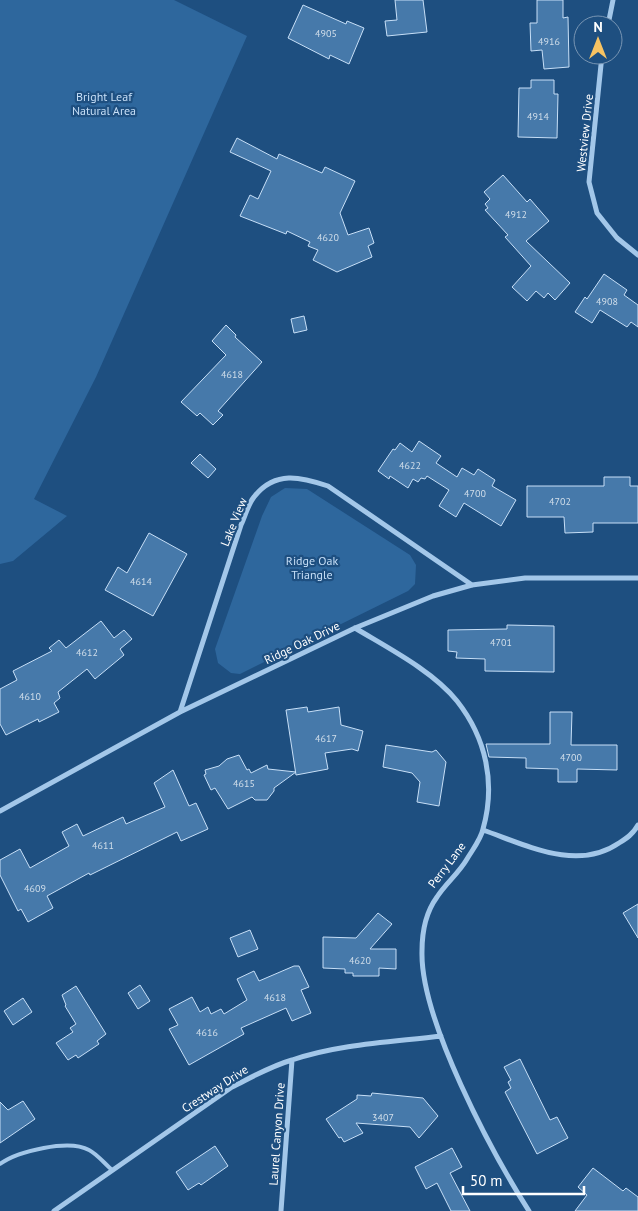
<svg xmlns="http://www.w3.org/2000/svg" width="638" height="1211" font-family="'PT Sans',sans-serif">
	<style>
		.green { fill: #2e679d }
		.building { fill: #4679aa; stroke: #c7dff7 }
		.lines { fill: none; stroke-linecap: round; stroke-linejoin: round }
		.lane { stroke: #a3c7e9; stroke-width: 4 }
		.street { stroke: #a3c7e9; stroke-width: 5 }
		.labels { text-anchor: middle; stroke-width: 4.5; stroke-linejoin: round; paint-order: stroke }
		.number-label { font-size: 10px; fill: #d1deea }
		.park-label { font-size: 12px; fill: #c7dff7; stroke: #1e4f80 }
		.street-label { font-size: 12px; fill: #fff; stroke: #1e4f80 }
	</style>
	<rect width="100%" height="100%" fill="#1e4f80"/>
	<!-- green -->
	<path class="green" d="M 0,0 L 174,0 L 247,36 L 96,377 L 34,499 L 67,516 L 13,561 L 0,564 Z
		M 285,488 L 307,489 L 410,555 L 416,565 L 415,584 L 408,591 L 240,674 L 231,673 L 218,663 L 215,649 L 262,516 L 271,497 Z"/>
	<!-- building -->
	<path class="building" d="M 395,0 L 423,0 L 427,32 L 387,36 L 385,21 L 397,20 Z
		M 537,0 L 563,0 L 563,18 L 568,17 L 569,67 L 544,69 L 542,50 L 531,51 L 530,23 L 537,23 Z
		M 303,5 L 346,24 L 347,21 L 364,28 L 349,64 L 330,55 L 329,59 L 288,38 Z
		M 531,80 L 554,80 L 554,94 L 558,94 L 557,138 L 518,137 L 519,88 L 531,88 Z
		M 237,138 L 277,159 L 279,154 L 322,173 L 325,167 L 355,181 L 340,213 L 348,235 L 369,228 L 374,243 L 368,246 L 372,257 L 337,272 L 313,260 L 318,250 L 308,246 L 310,242 L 287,231 L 286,234 L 240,216 L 250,195 L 258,199 L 271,171 L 230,152 Z
		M 503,175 L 527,202 L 530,199 L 549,221 L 526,241 L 570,283 L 555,300 L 548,293 L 544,298 L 536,291 L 527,301 L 512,287 L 531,266 L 505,237 L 508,235 L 485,210 L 488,208 L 485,204 L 490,199 L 484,192 Z
		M 604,274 L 627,290 L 624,295 L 638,305 L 638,327 L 631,322 L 627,327 L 600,310 L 592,323 L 575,312 L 585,297 L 587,299 Z
		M 304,316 L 307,330 L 294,333 L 291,319 Z
		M 226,325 L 236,335 L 235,337 L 262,362 L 218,411 L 223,415 L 213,425 L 200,413 L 197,416 L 181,402 L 226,355 L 212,341 Z
		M 419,441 L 441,456 L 436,463 L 457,477 L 462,468 L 474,475 L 478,469 L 495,480 L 492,486 L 516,500 L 501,526 L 464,503 L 456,517 L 439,506 L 449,490 L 427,476 L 425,479 L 421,478 L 418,482 L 413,479 L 408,488 L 390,476 L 389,479 L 378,471 L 393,449 L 395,450 L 400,443 L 412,452 Z
		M 200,454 L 216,469 L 208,478 L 191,463 Z
		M 604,477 L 630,477 L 630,486 L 638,486 L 638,523 L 593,523 L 593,532 L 565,533 L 564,517 L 527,517 L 527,486 L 604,486 Z
		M 149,533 L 187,554 L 153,616 L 105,590 L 118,567 L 127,573 Z
		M 101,621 L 114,638 L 124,630 L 132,639 L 120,649 L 124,655 L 95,679 L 87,669 L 58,692 L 60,698 L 54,703 L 59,712 L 39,722 L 38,719 L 6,735 L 0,724 L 0,689 L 17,680 L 13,671 L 52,651 L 49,648 L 59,640 L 66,648 Z
		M 507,625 L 554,626 L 554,672 L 485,671 L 485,659 L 456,658 L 457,652 L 448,651 L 448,630 L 507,629 Z
		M 307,707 L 308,712 L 339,707 L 341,725 L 363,731 L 358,751 L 352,749 L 325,753 L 328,769 L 296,775 L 286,710 Z
		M 550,712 L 572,712 L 571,745 L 617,745 L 617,770 L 577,769 L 577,782 L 558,782 L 558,769 L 526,768 L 526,758 L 489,757 L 486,744 L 550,744 Z
		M 386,745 L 432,752 L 436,750 L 446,762 L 439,806 L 417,802 L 420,782 L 412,773 L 383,767 Z
		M 239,755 L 247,770 L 249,769 L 251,773 L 267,765 L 268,769 L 296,772 L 274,788 L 274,791 L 267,800 L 255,800 L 252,797 L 228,809 L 215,788 L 211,790 L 204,775 L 206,774 L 205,770 L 219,766 L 227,759 Z
		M 173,770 L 189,806 L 196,803 L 208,829 L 181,841 L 177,832 L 90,875 L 89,873 L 47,896 L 53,908 L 28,922 L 21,909 L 18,911 L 0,875 L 0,860 L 20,849 L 30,868 L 69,846 L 62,832 L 77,824 L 83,836 L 123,817 L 126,824 L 165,807 L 154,783 Z
		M 638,904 L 638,938 L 623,913 Z
		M 378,913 L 392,924 L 370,949 L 396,949 L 396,969 L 379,968 L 379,976 L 353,976 L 353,973 L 345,973 L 345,969 L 323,968 L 323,937 L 356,938 Z
		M 250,930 L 258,949 L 238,957 L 230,938 Z
		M 294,966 L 299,966 L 309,987 L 301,990 L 311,1013 L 292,1021 L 286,1008 L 241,1028 L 244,1034 L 189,1065 L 169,1029 L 178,1025 L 169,1009 L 192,997 L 200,1012 L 208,1007 L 211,1014 L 221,1009 L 224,1014 L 247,1000 L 237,979 L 254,971 L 259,981 Z
		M 140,985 L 150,1001 L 138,1009 L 128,993 Z
		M 76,986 L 106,1034 L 97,1041 L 99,1044 L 78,1058 L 76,1055 L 68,1060 L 56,1043 L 73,1032 L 70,1028 L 76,1024 L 65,1006 L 66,1005 L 62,995 Z
		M 23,998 L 32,1012 L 13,1025 L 4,1011 Z
		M 520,1059 L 550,1120 L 557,1117 L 568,1138 L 537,1154 L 505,1092 L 511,1088 L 508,1082 L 511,1080 L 504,1067 Z
		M 372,1093 L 423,1098 L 438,1116 L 419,1138 L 410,1127 L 356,1123 L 363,1133 L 344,1142 L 341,1137 L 339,1138 L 326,1119 L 357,1099 L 357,1095 L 371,1096 Z
		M 23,1101 L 35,1119 L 0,1143 L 0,1102 L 8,1110 Z
		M 215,1146 L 228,1166 L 201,1185 L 199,1183 L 188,1190 L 176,1172 Z
		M 452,1148 L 462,1167 L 450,1173 L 470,1211 L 451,1211 L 437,1183 L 426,1189 L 415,1167 Z
		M 593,1168 L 623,1191 L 626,1188 L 638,1197 L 638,1211 L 575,1211 L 587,1195 L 578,1187 Z"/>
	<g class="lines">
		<!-- lane -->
		<path class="lane" d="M 0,1164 C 18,1151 69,1139 89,1150 C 97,1154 105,1164 112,1170"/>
		<!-- street -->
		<path class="street" d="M 608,25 L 613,0
			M 602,55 L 589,182 L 597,213 L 617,238 L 638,255
			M 355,628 C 388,648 433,671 457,701 C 486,738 496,783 483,829 C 481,839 473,849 467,859 C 459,873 446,883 437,897 C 426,912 422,933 422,951 C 420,1019 492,1153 529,1211
			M 180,712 L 241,525 C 245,517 248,504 254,497 C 275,470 301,477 328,486 L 472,585
			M 0,811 L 180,712 L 355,628 L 433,596 L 472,585 L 525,578 L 638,578
			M 483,830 C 526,845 577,872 619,843 C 627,838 633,834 638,825
			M 54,1211 L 232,1087 C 252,1077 271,1066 292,1060 C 339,1044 392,1042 441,1036
			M 281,1211 L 292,1060"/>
	</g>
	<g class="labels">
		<!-- number labels -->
		<g class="number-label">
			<text x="326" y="37">4905</text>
			<text x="549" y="45">4916</text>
			<text x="538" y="120">4914</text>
			<text x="516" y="218">4912</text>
			<text x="328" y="241">4620</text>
			<text x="607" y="305">4908</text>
			<text x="232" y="378">4618</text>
			<text x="410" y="469">4622</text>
			<text x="475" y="497">4700</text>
			<text x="560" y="505">4702</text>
			<text x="141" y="585">4614</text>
			<text x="501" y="646">4701</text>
			<text x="87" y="656">4612</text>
			<text x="30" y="700">4610</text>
			<text x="326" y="742">4617</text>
			<text x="571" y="761">4700</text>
			<text x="244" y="787">4615</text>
			<text x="103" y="849">4611</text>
			<text x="35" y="892">4609</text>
			<text x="360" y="964">4620</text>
			<text x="275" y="1001">4618</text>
			<text x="207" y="1036">4616</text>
			<text x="383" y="1121">3407</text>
		</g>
		<!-- park labels -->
		<g class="park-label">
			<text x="104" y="101">Bright Leaf<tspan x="104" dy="14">Natural Area</tspan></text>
			<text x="312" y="565">Ridge Oak<tspan x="312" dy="14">Triangle</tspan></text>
		</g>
		<!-- street labels -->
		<g class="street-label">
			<text transform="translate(585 133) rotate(-84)" y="4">Westview Drive</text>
			<text transform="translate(234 522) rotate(-68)" y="4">Lake View</text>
			<text transform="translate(302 643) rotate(-26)" y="4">Ridge Oak Drive</text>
			<text transform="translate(447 865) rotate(-53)" y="4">Perry Lane</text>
			<text transform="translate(215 1089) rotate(-33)" y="4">Crestway Drive</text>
			<text transform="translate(277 1134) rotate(-86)" y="4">Laurel Canyon Drive</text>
		</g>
	</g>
	<!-- north arrow -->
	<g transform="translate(598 40)"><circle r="24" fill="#1e4f80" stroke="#7895b3"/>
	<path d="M0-4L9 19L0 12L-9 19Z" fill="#f7c362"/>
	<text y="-8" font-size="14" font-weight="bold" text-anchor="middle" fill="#ffffff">N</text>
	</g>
	<!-- scale -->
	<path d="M463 1186v8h121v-8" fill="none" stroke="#ffffff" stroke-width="2.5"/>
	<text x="470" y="1186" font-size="15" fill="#ffffff" stroke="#1e4f80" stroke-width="4" paint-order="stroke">50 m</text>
</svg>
